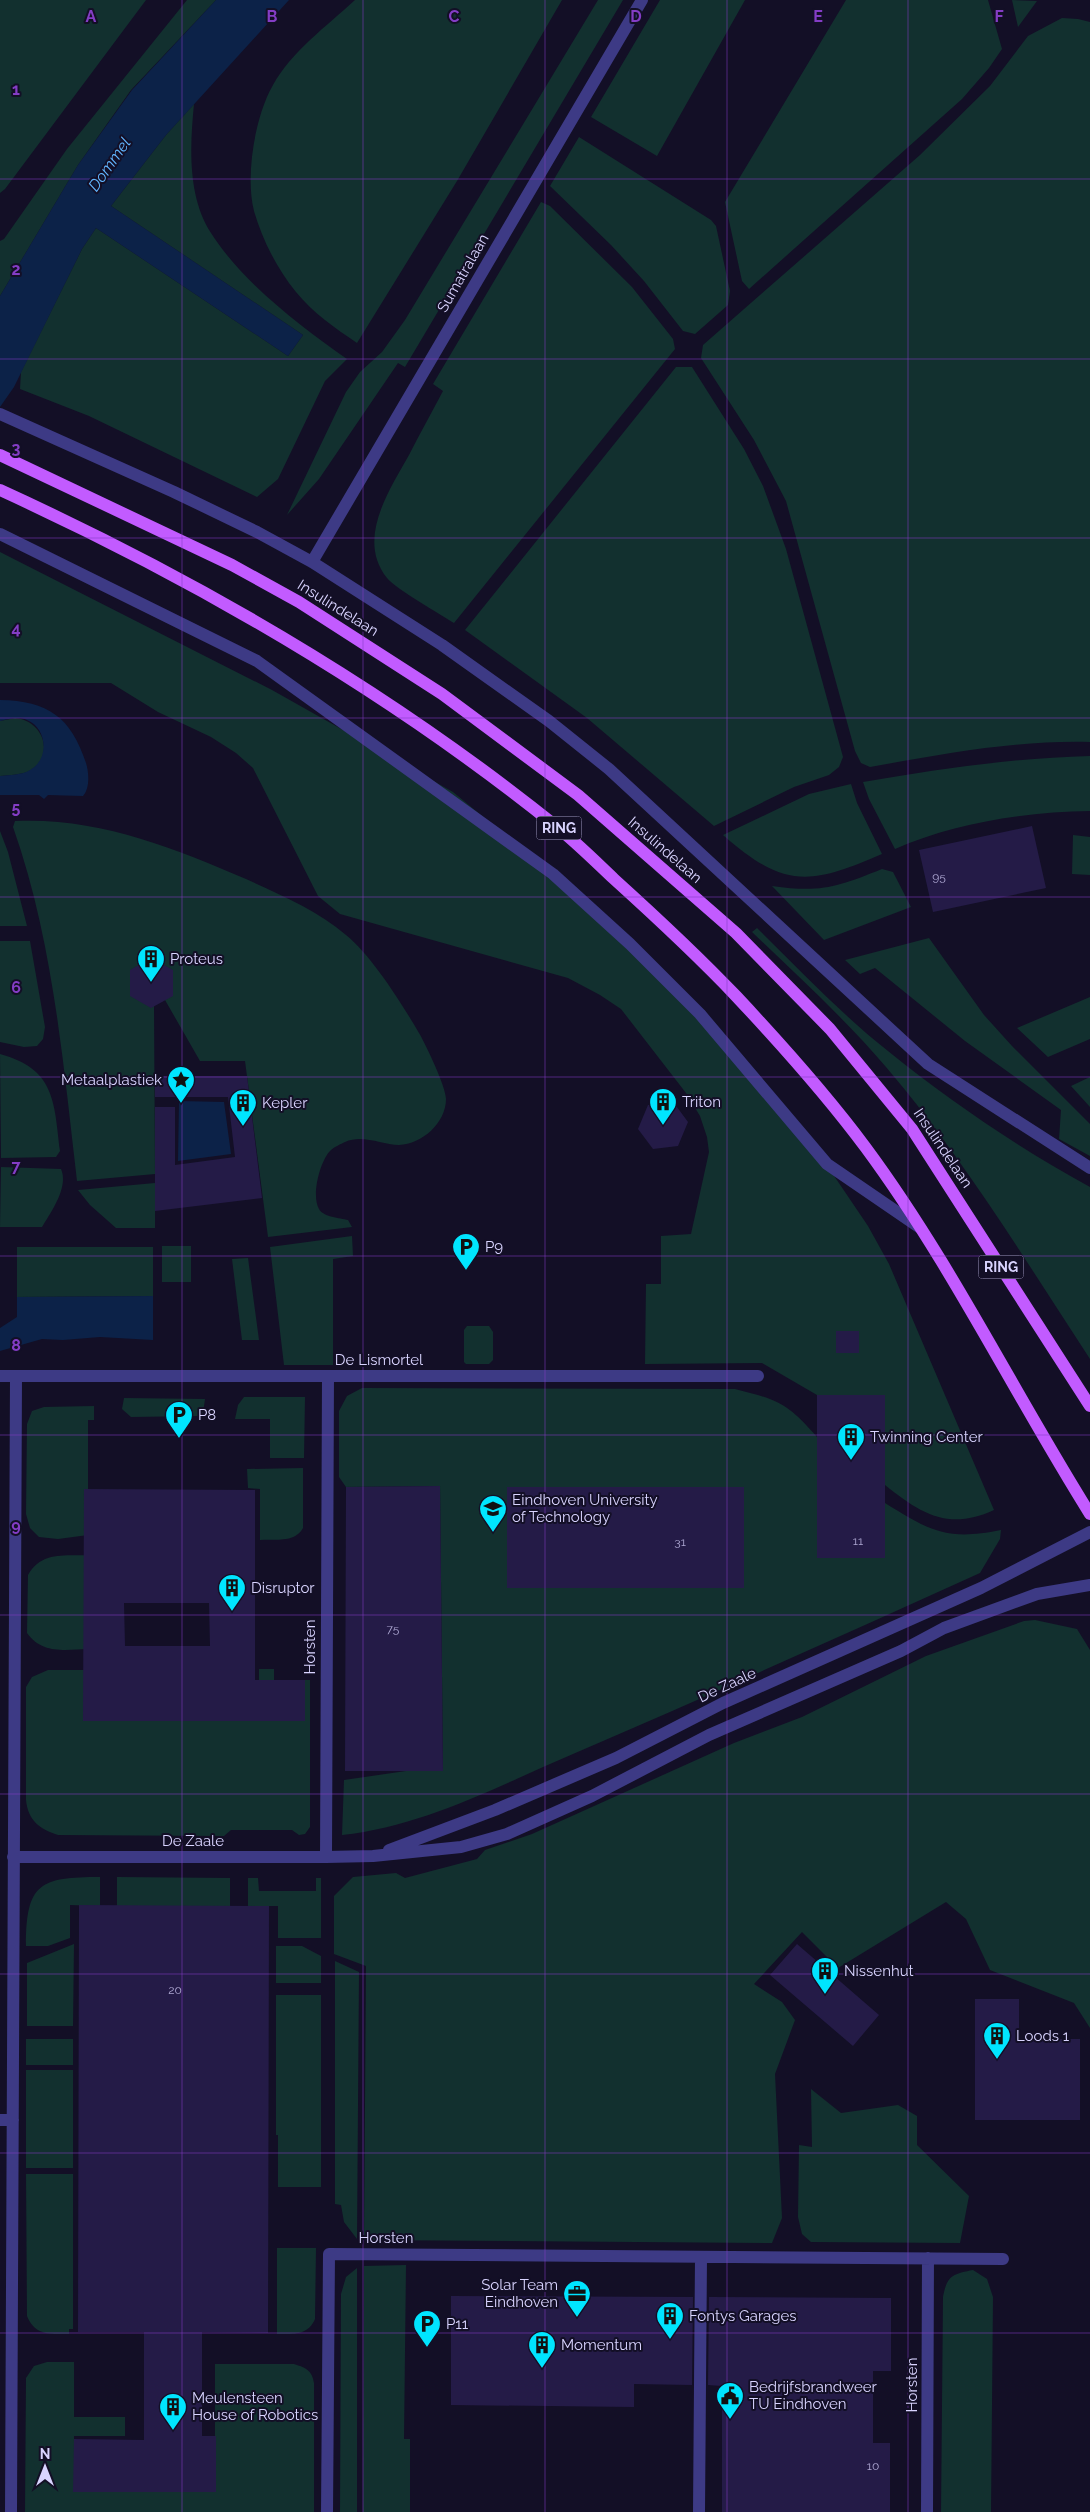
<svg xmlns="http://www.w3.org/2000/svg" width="1090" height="2512" font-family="Raleway,sans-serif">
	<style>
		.green { fill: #12302f }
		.water { fill: #0c2248 }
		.building { fill: #241b47; fill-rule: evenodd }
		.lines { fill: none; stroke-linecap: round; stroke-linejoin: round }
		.minor { stroke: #3d3a85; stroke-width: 12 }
		.major { stroke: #c25bff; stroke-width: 12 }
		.grid { fill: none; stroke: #843dc5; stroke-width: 1; stroke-opacity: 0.55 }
		.labels { text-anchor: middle; stroke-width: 4; stroke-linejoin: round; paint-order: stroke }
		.number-label { font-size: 12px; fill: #aca6d1 }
		.shield { fill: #130f26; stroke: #9e99be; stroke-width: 1 }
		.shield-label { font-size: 14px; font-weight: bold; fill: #d9d4ff }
		.street-label { font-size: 15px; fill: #d9d4ff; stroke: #130f26 }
		.poi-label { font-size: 15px; fill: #d9d4ff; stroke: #130f26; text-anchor: start }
		.water-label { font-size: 16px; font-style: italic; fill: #62b6ff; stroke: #130f26 }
		.grid-label { font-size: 16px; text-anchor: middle; font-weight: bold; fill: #843dc5; stroke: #130f26; stroke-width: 4; stroke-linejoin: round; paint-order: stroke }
	</style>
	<rect width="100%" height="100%" fill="#130f26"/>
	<!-- green -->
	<path class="green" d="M 0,0 L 146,0 L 5,189 L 0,193 Z
		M 187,0 L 216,0 L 131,90 L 78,165 L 0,296 L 0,241 L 4,239 L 67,149 Z
		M 355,0 L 562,0 L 457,181 L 357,343 C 335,328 313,313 296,292 C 277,269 262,239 254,211 C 245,176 255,116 273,85 C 292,51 327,26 355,0 Z
		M 598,0 L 623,0 L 405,367 L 398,363 L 319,479 L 287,515 L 346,392 L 360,372 L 382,352 L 405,320 Z
		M 660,0 L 745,0 L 657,156 L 591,117 Z
		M 846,0 L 988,0 L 1002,49 L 989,68 L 962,99 L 749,289 L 742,281 L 725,202 Z
		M 1012,0 L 1037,1 L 1018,27 Z
		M 1062,18 L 1078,19 L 1090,22 L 1090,742 C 1016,740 943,754 870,767 L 861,763 L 855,751 L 786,501 L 754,440 L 701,358 L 703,345 L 920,155 L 990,86 L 1028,36 Z
		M 194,104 C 190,145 187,196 211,233 C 242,282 300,326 347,359 L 325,381 L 278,479 L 257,497 L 89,416 L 20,389 L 21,372 L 82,249 L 96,228 L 288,356 L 303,335 L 111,206 L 166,135 Z
		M 579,137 L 711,220 L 716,226 L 730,291 L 728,305 L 695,334 L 683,331 L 644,281 L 611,245 L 550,186 Z
		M 541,202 L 550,206 L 632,287 L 673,339 L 675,349 L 454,623 C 440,614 396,589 387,578 C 356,539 389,491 409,455 C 420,433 432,412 443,391 L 433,384 Z
		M 676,367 L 692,367 L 744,449 L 763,486 L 786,549 L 843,757 L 839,767 L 829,775 L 794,787 L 714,826 L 587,718 L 465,630 Z
		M 0,552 L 272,690 L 453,792 L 532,857 L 642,956 L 824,1161 L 868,1226 L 889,1264 L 994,1510 C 949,1531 921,1514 885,1485 L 885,1395 L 817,1395 L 762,1363 L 645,1364 L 646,1284 L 661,1284 L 661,1236 L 691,1234 L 709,1152 L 707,1137 L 700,1116 L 686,1093 L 621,1009 L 600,995 L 568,978 L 340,914 L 318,896 L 253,768 L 236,753 L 211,737 L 158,712 L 111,683 L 0,683 Z
		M 15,718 C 42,720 56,754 31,770 C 23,775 10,775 0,776 L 0,721 Z
		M 1090,756 L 1090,811 C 1025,812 954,823 895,849 L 869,799 L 863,782 C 939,769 1013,758 1090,756 Z
		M 851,784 L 857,803 L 882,854 C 811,885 784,889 723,835 L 809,794 Z
		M 15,821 C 97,817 172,847 246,879 C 281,895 317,910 346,935 C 372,956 402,1004 419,1033 C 426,1045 446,1087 446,1099 C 446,1123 422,1144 399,1145 C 382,1145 363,1134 345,1142 C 341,1144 334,1147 331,1150 C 320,1160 311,1196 319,1209 C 323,1217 340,1218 348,1220 L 352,1227 L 268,1237 L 245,1061 L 200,1061 L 165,1000 L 173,994 L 173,971 L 152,958 L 131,970 L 130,994 L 154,1006 L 155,1174 L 77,1181 C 63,1062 53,940 13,827 Z
		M 0,831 L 8,852 L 27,926 L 0,926 Z
		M 1073,835 L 1090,837 L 1090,875 L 1072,874 Z
		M 882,869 L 893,872 L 911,907 L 824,940 L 772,886 C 821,893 837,887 882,869 Z
		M 757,928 C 800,970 841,1014 888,1051 C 951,1102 1019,1148 1090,1187 L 1090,1359 C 1025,1260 963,1157 886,1067 C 845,1019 798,976 752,932 Z
		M 929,938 L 984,1015 L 1012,1046 L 1090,1124 L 1090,1156 L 1059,1139 L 1061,1110 L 965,1041 L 875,968 L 860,974 L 845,960 Z
		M 0,941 L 30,941 L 45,1027 L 43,1039 L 37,1046 L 24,1047 L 0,1042 Z
		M 1090,997 L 1090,1039 L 1048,1057 L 1017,1028 Z
		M 0,1054 C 55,1069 54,1101 60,1151 L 56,1157 L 1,1158 Z
		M 1090,1077 L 1090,1107 L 1071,1086 Z
		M 1,1167 L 61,1169 C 69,1187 51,1212 42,1227 L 0,1227 Z
		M 155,1183 L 155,1228 L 116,1228 L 90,1205 L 78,1190 Z
		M 352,1236 L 353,1256 L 333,1259 L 333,1365 L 284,1365 L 270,1247 Z
		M 162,1246 L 191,1246 L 191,1282 L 162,1282 Z
		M 17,1247 L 153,1247 L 153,1296 L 17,1297 Z
		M 248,1258 L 259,1340 L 242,1340 L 232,1259 Z
		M 467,1326 L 489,1326 L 493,1332 L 493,1360 L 489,1364 L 466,1364 L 464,1362 L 464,1330 Z
		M 362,1388 L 735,1389 C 779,1400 787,1403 817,1437 L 817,1557 L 885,1557 L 885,1503 C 930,1531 947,1541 1001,1530 L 1000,1539 L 980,1573 C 845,1634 710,1695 573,1754 C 498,1786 424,1826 342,1835 L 344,1780 L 406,1771 L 443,1770 L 440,1486 L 346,1487 L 339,1477 L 339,1411 L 347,1396 Z
		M 244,1397 L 305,1397 L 304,1458 L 270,1458 L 270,1419 L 235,1419 L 238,1405 Z
		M 124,1398 L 205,1399 L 203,1413 L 198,1416 L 131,1417 L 122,1409 Z
		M 94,1406 L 94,1420 L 88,1420 L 88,1535 L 58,1539 L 39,1537 L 30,1528 L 26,1514 L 27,1424 L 32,1411 L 44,1407 Z
		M 303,1468 L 303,1528 C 295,1543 275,1539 260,1540 L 260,1489 L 248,1488 L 247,1469 Z
		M 88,1555 L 88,1649 C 64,1650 42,1654 27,1633 L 28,1575 C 41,1551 65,1556 88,1555 Z
		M 1035,1620 L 1077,1629 L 1090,1650 L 1090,2028 L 1074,2003 L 990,1970 L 966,1919 L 946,1902 L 838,1968 L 802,1932 L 754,1984 L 782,2002 L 795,2020 L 775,2074 L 782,2218 L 772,2243 L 364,2240 L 366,1966 L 334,1954 L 334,1896 L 353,1877 L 396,1873 L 405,1878 L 477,1859 L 485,1850 L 532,1834 L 734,1743 L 802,1717 L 926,1656 L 1024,1621 Z
		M 259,1669 L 274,1669 L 274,1721 L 305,1680 L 310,1680 L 310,1827 L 305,1834 L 299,1835 L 292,1830 L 231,1830 L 224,1836 L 58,1835 C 39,1829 28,1820 26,1800 L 26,1687 L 32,1677 L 48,1670 L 88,1670 L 259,1719 Z
		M 100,1877 L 100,1906 L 70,1905 L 70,1938 L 48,1946 L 26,1946 C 26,1883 40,1877 100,1877 Z
		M 117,1877 L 230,1878 L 230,1906 L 117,1906 Z
		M 248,1878 L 258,1878 L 259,1891 L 316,1891 L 316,1878 L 321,1878 L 321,1938 L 278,1938 L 278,1906 L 248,1906 Z
		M 74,1944 L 73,2026 L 27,2026 L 27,1963 Z
		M 276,1946 L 302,1946 L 321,1956 L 321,1983 L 276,1983 Z
		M 335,1961 L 359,1972 L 357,2239 L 344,2222 L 341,2205 L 335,2204 Z
		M 276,1995 L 321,1995 L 321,2187 L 278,2187 L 278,2135 L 276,2135 Z
		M 26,2039 L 73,2039 L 73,2065 L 26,2065 Z
		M 26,2070 L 73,2070 L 73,2168 L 26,2168 Z
		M 811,2089 L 841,2113 L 898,2105 L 917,2116 L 917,2145 L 969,2196 L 960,2243 L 811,2242 L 802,2234 L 798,2217 L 799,2145 L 812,2147 Z
		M 26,2174 L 73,2174 L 73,2329 L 69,2329 L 69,2334 C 50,2334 35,2336 27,2316 Z
		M 277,2248 L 316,2248 L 315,2319 C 308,2336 292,2334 277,2334 Z
		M 406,2265 L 404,2439 L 410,2439 L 410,2512 L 363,2512 L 364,2266 Z
		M 357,2268 L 357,2512 L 340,2512 L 341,2294 L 346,2277 Z
		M 973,2270 L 987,2279 L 993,2297 L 991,2512 L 941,2512 L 943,2297 C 947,2275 953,2274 973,2270 Z
		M 47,2362 L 74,2362 L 74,2417 L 125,2417 L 125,2436 L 74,2436 L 74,2492 L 215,2492 L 215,2364 L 294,2364 C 306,2368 312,2370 314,2383 L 314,2512 L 25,2512 L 26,2378 L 34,2366 Z"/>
	<!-- water -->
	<path class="water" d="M 216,0 L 289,0 L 166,135 L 111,206 L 303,335 L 288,356 L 96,228 L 82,249 L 14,387 L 0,407 L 0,296 L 78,165 L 132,90 Z
		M 0,700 C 48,701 71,717 86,763 C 89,773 90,788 83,796 L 48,795 L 44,799 L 39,795 L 0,795 L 0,776 C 10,775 22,775 30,770 C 50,759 47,728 27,720 C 19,716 8,719 0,721 Z
		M 179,1101 L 224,1102 L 231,1154 L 178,1161 Z
		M 153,1296 L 153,1340 L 100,1337 L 63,1340 L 42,1339 L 0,1351 L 0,1328 L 17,1317 L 17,1297 Z"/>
	<!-- building -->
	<path class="building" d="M 1032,826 L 1046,888 L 933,912 L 919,850 Z
		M 151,958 L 173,970 L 173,996 L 151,1008 L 130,996 L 130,970 Z
		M 155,1076 L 247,1076 L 262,1198 L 155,1211 L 155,1107 L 175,1107 L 175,1165 L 235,1157 L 228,1097 L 155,1097 Z
		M 674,1103 L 688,1122 L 678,1146 L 653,1149 L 638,1129 L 648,1105 Z
		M 836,1331 L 859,1331 L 859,1353 L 836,1353 Z
		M 817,1395 L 885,1395 L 885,1558 L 817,1558 Z
		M 440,1486 L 443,1771 L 345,1771 L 346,1487 Z
		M 507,1487 L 744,1487 L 744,1588 L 507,1588 Z
		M 84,1489 L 255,1490 L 255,1680 L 305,1680 L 305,1721 L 83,1721 ZM 124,1603 L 209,1603 L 210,1646 L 125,1646 Z
		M 79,1905 L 269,1906 L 268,2333 L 202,2332 L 202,2436 L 216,2436 L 216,2492 L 73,2492 L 74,2439 L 144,2440 L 144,2332 L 78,2332 Z
		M 797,1944 L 879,2015 L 853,2046 L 770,1975 Z
		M 975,1999 L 1019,1999 L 1019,2039 L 1080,2039 L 1080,2120 L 975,2120 Z
		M 451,2296 L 693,2297 L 692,2385 L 634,2384 L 634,2407 L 451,2405 Z
		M 709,2297 L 891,2298 L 891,2371 L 873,2371 L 873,2443 L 890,2443 L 890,2512 L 722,2512 L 722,2386 L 708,2385 Z"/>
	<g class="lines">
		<!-- minor -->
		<path class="minor" d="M 0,414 L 174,492 L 257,532 L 312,562 L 442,645 L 549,721 L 609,769 L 928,1064 L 1090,1168
			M 0,534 L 257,661 L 553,874 L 630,944 L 700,1014 L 827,1164 L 919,1227
			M 312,562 L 642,0
			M 0,1376 L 758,1376
			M 389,1850 L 495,1810 L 616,1758 L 723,1703 L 981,1588 L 1090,1532
			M 13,1857 L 326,1857 L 373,1856 L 461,1847 L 507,1834 L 592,1796 L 709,1735 L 901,1651 L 944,1628 L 1037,1594 L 1090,1585
			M 326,1857 L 328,1376
			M 0,2120 L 13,2120
			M 11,2512 L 16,1376
			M 327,2512 L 329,2254 L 1003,2259
			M 699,2512 L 701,2257
			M 927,2512 L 928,2258"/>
		<!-- major -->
		<path class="major" d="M 0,455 L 232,565 L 299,602 L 442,694 L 578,795 L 736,933 L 830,1029 L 912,1129 L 1090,1406
			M 0,490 C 197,580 388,691 557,827 C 577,843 596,862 614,879 C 656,917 697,955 736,996 C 781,1044 826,1094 866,1148 C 951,1263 1014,1393 1090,1514"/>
	</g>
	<!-- grid -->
	<path class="grid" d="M 182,0 L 182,2512M 363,0 L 363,2512M 545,0 L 545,2512M 727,0 L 727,2512M 908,0 L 908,2512M 0,179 L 1090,179M 0,359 L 1090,359M 0,538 L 1090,538M 0,718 L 1090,718M 0,897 L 1090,897M 0,1077 L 1090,1077M 0,1256 L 1090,1256M 0,1435 L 1090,1435M 0,1615 L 1090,1615M 0,1794 L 1090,1794M 0,1974 L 1090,1974M 0,2153 L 1090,2153M 0,2333 L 1090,2333"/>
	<!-- icons -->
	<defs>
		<symbol id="building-pin" viewBox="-11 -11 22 30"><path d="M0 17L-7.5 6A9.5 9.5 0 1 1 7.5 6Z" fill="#00e5ff" stroke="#130f26"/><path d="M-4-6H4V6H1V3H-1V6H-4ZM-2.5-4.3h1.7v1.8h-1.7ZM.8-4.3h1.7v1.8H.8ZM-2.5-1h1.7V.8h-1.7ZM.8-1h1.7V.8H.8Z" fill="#111"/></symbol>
		<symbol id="sight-pin" viewBox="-11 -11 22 30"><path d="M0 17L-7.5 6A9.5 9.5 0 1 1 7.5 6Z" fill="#00e5ff" stroke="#130f26"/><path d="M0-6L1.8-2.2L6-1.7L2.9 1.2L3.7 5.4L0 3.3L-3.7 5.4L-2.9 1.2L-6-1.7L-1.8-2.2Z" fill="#111"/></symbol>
		<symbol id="parking-pin" viewBox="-11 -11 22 30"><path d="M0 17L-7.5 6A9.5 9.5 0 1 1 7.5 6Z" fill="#00e5ff" stroke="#130f26"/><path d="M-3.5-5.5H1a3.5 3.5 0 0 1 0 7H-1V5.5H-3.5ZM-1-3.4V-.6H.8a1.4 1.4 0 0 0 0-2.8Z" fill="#111"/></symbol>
		<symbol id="university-pin" viewBox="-11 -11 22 30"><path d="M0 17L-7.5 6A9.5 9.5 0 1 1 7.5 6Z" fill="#00e5ff" stroke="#130f26"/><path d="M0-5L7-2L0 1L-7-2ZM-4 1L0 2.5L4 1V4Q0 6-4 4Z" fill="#111"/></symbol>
		<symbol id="office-pin" viewBox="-11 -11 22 30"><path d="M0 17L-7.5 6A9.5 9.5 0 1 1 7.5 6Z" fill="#00e5ff" stroke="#130f26"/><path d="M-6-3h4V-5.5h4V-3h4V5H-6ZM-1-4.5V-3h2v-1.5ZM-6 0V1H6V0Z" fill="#111"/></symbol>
		<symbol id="civic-pin" viewBox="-11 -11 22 30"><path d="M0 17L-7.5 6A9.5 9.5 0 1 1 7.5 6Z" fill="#00e5ff" stroke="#130f26"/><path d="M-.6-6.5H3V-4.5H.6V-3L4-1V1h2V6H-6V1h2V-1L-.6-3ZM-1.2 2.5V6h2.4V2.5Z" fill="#111"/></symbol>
	</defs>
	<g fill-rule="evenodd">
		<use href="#building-pin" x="135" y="943" width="32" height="43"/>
		<use href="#sight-pin" x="165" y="1064" width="32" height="43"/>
		<use href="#building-pin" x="647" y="1086" width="32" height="43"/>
		<use href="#building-pin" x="227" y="1087" width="32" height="43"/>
		<use href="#parking-pin" x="450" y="1231" width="32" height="43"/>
		<use href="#parking-pin" x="163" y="1399" width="32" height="43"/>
		<use href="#building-pin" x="835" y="1421" width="32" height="43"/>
		<use href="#university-pin" x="477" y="1493" width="32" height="43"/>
		<use href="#building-pin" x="216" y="1572" width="32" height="43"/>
		<use href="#building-pin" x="809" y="1955" width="32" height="43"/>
		<use href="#building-pin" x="981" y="2020" width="32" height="43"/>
		<use href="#office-pin" x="561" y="2278" width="32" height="43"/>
		<use href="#building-pin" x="654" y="2300" width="32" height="43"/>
		<use href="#parking-pin" x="411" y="2308" width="32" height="43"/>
		<use href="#building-pin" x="526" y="2329" width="32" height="43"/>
		<use href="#civic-pin" x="714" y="2380" width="32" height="43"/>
		<use href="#building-pin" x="157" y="2391" width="32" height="43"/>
	</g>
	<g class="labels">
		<!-- number labels -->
		<g class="number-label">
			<text x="939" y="881">95</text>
			<text x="858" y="1545">11</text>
			<text x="680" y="1546">31</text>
			<text x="393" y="1633">75</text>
			<text x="175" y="1994">20</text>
			<text x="873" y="2470">10</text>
		</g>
		<!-- shield labels -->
		<g class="shield">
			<rect x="536.5" y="816.5" width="45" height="23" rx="4"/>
			<rect x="978.5" y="1255.5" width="45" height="23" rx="4"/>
		</g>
		<g class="shield-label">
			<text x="559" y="833">RING</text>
			<text x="1001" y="1272">RING</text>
		</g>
		<!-- street labels -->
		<g class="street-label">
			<text transform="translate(463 273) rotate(-60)" y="5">Sumatralaan</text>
			<text transform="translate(338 608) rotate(32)" y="5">Insulindelaan</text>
			<text transform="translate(665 850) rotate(41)" y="5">Insulindelaan</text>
			<text transform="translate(943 1148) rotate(56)" y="5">Insulindelaan</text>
			<text x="379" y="1365">De Lismortel</text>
			<text transform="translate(310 1647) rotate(-90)" y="5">Horsten</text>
			<text transform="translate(727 1685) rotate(-25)" y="5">De Zaale</text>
			<text x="193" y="1846">De Zaale</text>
			<text x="386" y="2243">Horsten</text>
			<text transform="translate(912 2385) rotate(-90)" y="5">Horsten</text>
		</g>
		<!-- poi labels -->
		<g class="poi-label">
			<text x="170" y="964">Proteus</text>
			<text x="162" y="1085" text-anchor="end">Metaalplastiek</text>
			<text x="682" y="1107">Triton</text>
			<text x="262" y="1108">Kepler</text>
			<text x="485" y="1252">P9</text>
			<text x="198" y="1420">P8</text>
			<text x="870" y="1442">Twinning Center</text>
			<text x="512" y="1505">Eindhoven University<tspan x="512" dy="17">of Technology</tspan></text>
			<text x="251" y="1593">Disruptor</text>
			<text x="844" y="1976">Nissenhut</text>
			<text x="1016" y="2041">Loods 1</text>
			<text x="558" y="2290" text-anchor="end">Solar Team<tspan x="558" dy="17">Eindhoven</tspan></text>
			<text x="689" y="2321">Fontys Garages</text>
			<text x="446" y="2329">P11</text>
			<text x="561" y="2350">Momentum</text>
			<text x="749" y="2392">Bedrijfsbrandweer<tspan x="749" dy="17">TU Eindhoven</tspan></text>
			<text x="192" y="2403">Meulensteen<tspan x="192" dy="17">House of Robotics</tspan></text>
		</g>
		<!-- water labels -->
		<g class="water-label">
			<text transform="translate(109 164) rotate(-55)" y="6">Dommel</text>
		</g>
	</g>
	<g class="grid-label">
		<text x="91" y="22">A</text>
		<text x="272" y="22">B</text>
		<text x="454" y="22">C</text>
		<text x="636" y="22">D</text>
		<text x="818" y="22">E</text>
		<text x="999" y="22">F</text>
		<text x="16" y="95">1</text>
		<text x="16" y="275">2</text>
		<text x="16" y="454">3</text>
		<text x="16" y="634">4</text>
		<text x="16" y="813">5</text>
		<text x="16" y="993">6</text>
		<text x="16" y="1172">7</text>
		<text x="16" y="1351">8</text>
		<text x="16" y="1531">9</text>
	</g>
	<!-- north arrow -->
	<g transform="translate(45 2467)" stroke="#130f26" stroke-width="4" paint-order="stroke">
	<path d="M0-4L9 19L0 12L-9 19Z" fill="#d9d4ff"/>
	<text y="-8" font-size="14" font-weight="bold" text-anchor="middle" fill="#d9d4ff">N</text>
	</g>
</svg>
